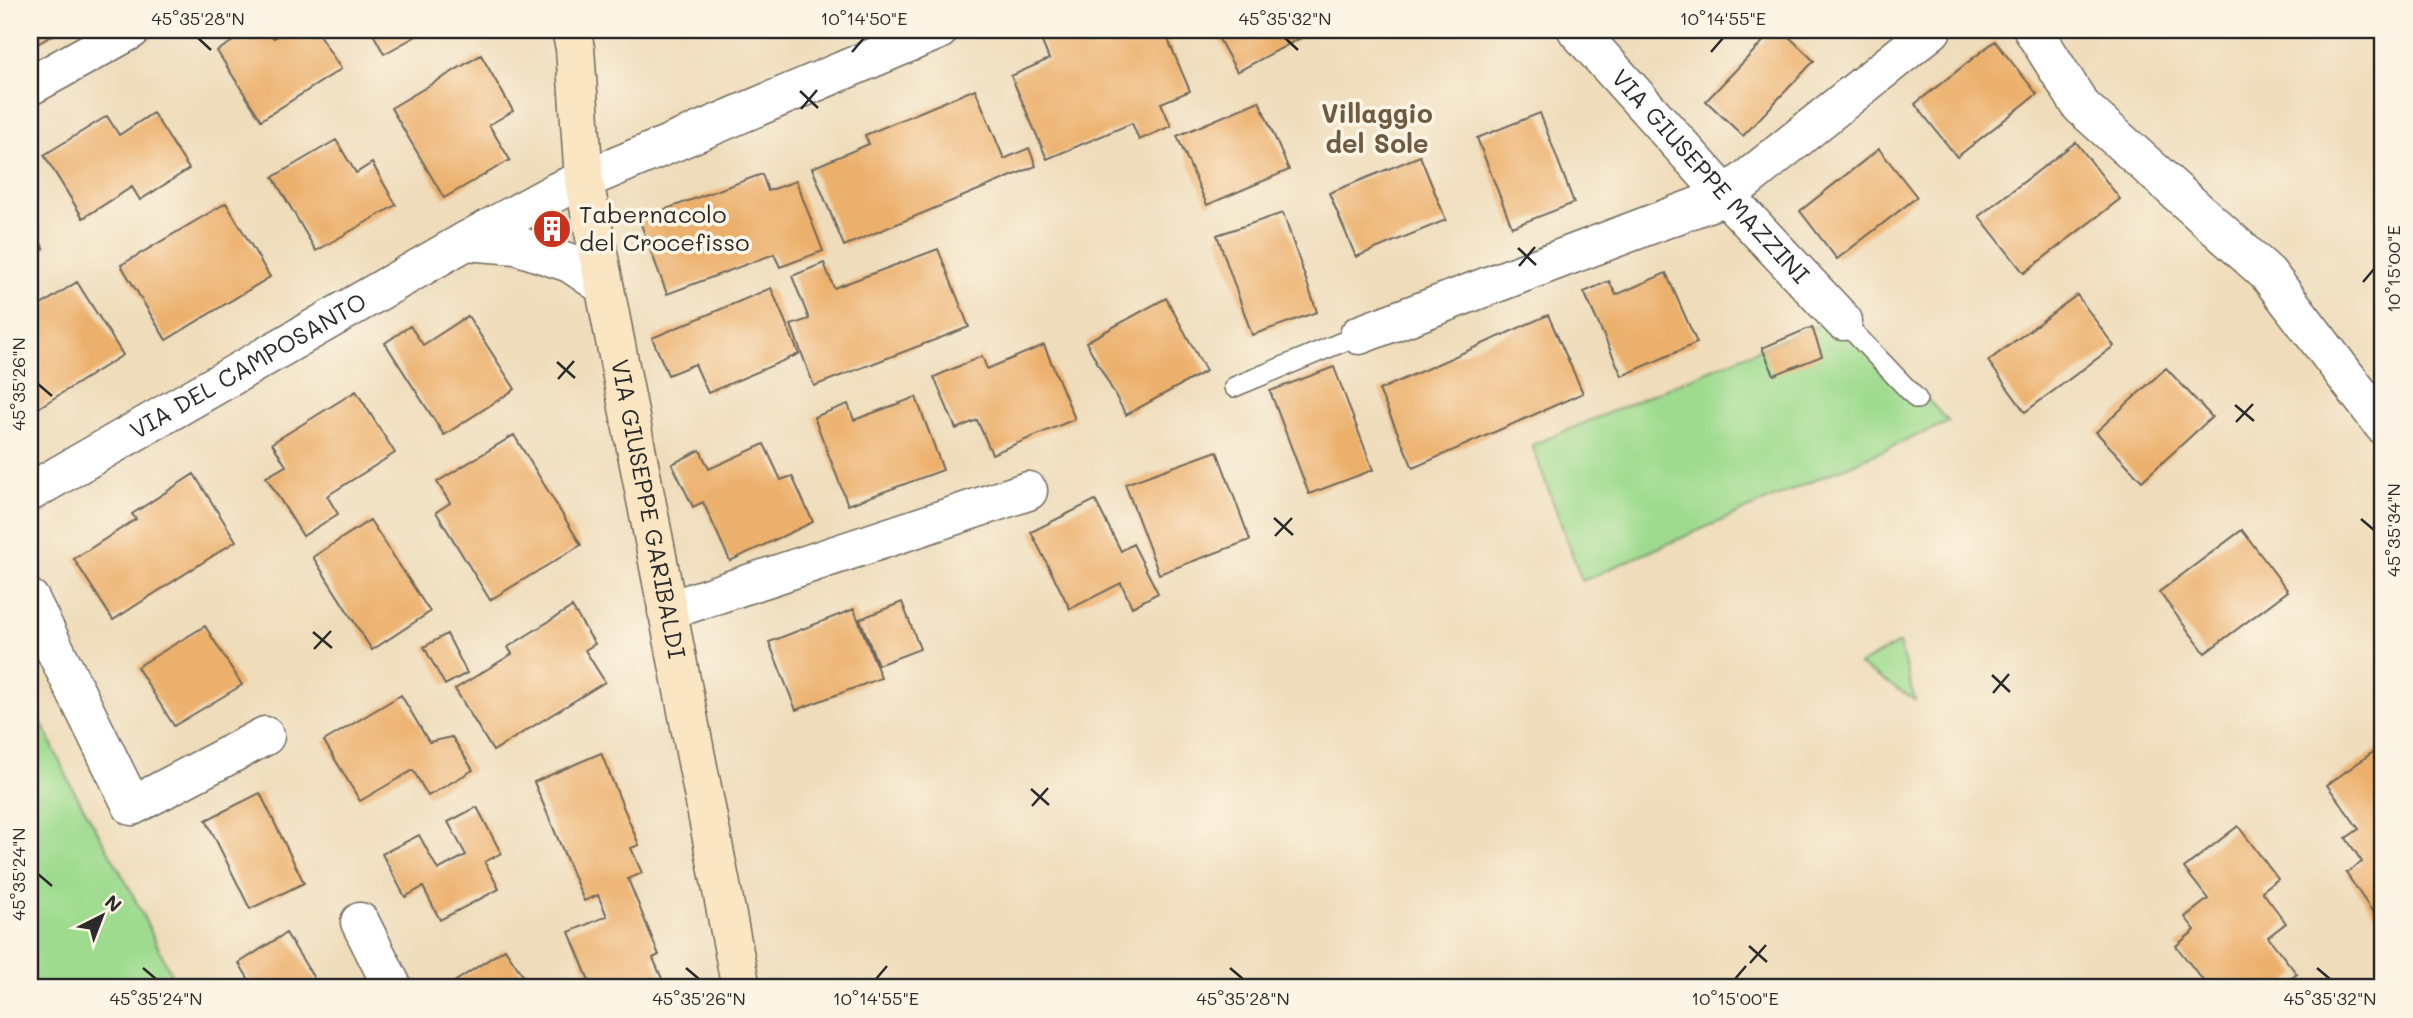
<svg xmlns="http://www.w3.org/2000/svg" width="2413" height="1018" font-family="Mali,sans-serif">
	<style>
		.green { fill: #9fdb8f; stroke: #65835d; stroke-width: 2 }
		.building { fill: #ecb06d }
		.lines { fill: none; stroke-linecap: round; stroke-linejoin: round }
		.lane-casing { stroke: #6f695d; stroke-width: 22 }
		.street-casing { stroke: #6f695d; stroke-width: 41 }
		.secondary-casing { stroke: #6f695d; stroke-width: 41 }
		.lane { stroke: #fff; stroke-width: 19 }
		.street { stroke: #fff; stroke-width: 38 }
		.secondary { stroke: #fbe6c4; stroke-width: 38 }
		.ticks { fill: none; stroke: #2b2b2b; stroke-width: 2.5 }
		.labels { text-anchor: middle; stroke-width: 7; stroke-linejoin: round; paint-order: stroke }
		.street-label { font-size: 24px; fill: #2b2b2b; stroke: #fcf5e5 }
		.poi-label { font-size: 24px; fill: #2b2b2b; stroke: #fcf5e5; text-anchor: start }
		.neighbourhood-label { font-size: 26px; font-weight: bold; fill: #6f5a42; stroke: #fcf5e5 }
		.neatline { fill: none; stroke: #2b2b2b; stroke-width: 2.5 }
		.ticks-label { font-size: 18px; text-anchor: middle; fill: #2b2b2b }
	</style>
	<rect width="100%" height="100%" fill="#fcf5e5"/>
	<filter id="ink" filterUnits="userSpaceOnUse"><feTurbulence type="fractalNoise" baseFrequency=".0143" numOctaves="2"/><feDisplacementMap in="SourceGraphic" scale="14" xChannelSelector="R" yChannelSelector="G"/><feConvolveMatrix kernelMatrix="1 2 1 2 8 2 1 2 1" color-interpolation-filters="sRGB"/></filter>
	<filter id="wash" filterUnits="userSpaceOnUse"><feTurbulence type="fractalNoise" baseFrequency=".00686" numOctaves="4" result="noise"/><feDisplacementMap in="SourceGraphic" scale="28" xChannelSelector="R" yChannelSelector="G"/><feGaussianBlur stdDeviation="1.57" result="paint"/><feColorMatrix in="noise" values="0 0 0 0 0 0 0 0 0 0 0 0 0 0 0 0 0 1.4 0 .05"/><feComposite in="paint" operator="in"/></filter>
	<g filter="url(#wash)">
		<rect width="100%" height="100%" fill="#eedcba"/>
		<!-- green -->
		<path class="green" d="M 1851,319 L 1949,422 L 1582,581 L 1532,445 L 1812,327 Z
			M 1899,643 L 1915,700 L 1859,665 Z
			M 30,699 L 72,787 L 130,889 L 178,988 L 30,988 Z"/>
		<g id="blocks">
			<!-- building -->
			<path class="building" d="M 30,30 L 62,30 L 30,48 Z
				M 251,30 L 264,30 L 274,38 L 287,30 L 316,30 L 341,69 L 261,120 L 217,51 Z
				M 371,30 L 427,30 L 384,54 Z
				M 1056,30 L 1083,30 L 1088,39 L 1110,30 L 1164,30 L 1190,91 L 1161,103 L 1171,126 L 1139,140 L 1132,123 L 1047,159 L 1011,76 L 1049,59 L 1040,37 Z
				M 1214,30 L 1315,30 L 1237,72 Z
				M 1774,30 L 1782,30 L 1814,61 L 1743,136 L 1706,101 Z
				M 1995,41 L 2037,94 L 1957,157 L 1915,104 Z
				M 481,55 L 513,111 L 489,125 L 510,160 L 444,198 L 391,108 Z
				M 975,89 L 1004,159 L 1029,148 L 1036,166 L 844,246 L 812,168 L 869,144 L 865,135 Z
				M 1259,101 L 1289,170 L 1207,205 L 1177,136 Z
				M 153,113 L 189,169 L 140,200 L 132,187 L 83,218 L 44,155 L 107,116 L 119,135 Z
				M 1540,113 L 1574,203 L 1512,227 L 1477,138 Z
				M 336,140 L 356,173 L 372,163 L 396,205 L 316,251 L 273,177 Z
				M 2076,142 L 2120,199 L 2024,273 L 1979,216 Z
				M 1879,149 L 1917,197 L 1837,259 L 1800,211 Z
				M 1420,156 L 1446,220 L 1356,257 L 1329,193 Z
				M 762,174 L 768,191 L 796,181 L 823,251 L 780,267 L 774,254 L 667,294 L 639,219 Z
				M 226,203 L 270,277 L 166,340 L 121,265 Z
				M 1283,213 L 1317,312 L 1252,335 L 1217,235 Z
				M 561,221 L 564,235 L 543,238 L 541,224 Z
				M 30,225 L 44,249 L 30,257 Z
				M 938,249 L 969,327 L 814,386 L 791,325 L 809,319 L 792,276 L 824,263 L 834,288 Z
				M 1666,273 L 1697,343 L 1622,376 L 1584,292 L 1609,281 L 1616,295 Z
				M 77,282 L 123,355 L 30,413 L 30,312 Z
				M 771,288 L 799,354 L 708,393 L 695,364 L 668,375 L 652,338 Z
				M 2077,295 L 2114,346 L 2025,412 L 1988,361 Z
				M 1166,298 L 1206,371 L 1126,415 L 1086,342 Z
				M 1548,315 L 1583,393 L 1413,468 L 1379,390 Z
				M 468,316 L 515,389 L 444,435 L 385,343 L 410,326 L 423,345 Z
				M 1812,327 L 1822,356 L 1774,375 L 1762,348 Z
				M 1044,345 L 1075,419 L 992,454 L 977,420 L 956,429 L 934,377 L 982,356 L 987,369 Z
				M 1334,367 L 1373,470 L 1309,494 L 1270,391 Z
				M 2166,368 L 2212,417 L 2142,481 L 2096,432 Z
				M 356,391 L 395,453 L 327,496 L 338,514 L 303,536 L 266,477 L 286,466 L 272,443 Z
				M 916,397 L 943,470 L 848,505 L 814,417 L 848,404 L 854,420 Z
				M 514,435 L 581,545 L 490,600 L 436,512 L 450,503 L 437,482 Z
				M 764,444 L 781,480 L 792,476 L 813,522 L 730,561 L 703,502 L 693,507 L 672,464 L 700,450 L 709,469 Z
				M 1217,451 L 1250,540 L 1159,574 L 1125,484 Z
				M 194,474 L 236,541 L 113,620 L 74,559 L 136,519 L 132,514 Z
				M 1095,500 L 1121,551 L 1133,544 L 1158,593 L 1132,607 L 1121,583 L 1070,609 L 1031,532 Z
				M 370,520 L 430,612 L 372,650 L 313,557 Z
				M 2242,530 L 2288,591 L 2205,653 L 2159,592 Z
				M 902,602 L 920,649 L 878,665 L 860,619 Z
				M 572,607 L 595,644 L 585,650 L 605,682 L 493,751 L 455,689 L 512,654 L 508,647 Z
				M 854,609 L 881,678 L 796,710 L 769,642 Z
				M 205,626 L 242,685 L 174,726 L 137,667 Z
				M 447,634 L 467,673 L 445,685 L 424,647 Z
				M 401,695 L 429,742 L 452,737 L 473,770 L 428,796 L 413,770 L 360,801 L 324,741 Z
				M 2383,745 L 2383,927 L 2346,873 L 2362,862 L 2346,838 L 2359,829 L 2327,785 Z
				M 601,753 L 639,845 L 631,848 L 642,873 L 628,879 L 659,955 L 653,958 L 666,988 L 592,988 L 569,932 L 607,916 L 598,895 L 584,901 L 534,782 Z
				M 260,793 L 304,883 L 250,909 L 206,820 Z
				M 477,807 L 501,853 L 485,862 L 499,889 L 440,920 L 423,887 L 405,897 L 382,854 L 419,835 L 438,870 L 466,855 L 448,822 Z
				M 2238,826 L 2278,879 L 2262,891 L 2286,923 L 2268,937 L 2297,974 L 2279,988 L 2209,988 L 2176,946 L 2195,930 L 2185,917 L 2208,899 L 2184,868 Z
				M 286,933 L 320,988 L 254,988 L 239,963 Z
				M 505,949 L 531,988 L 445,988 Z"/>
		</g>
	</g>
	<g filter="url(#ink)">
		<use href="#blocks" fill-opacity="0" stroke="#6f695d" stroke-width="2"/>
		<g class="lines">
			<defs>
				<path id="lane" d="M 1843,321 L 1917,399
					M 1234,387 L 1359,335"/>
				<g id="street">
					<path id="s1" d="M 1577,30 L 1726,196 L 1843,321"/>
					<path d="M 2033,30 L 2081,106 L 2268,274 L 2383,425"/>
					<path d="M 30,86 L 131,30"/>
					<path d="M 466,241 L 516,245 L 570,263 L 604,286"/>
					<path d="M 1359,335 L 1726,196 L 1932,30"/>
					<path id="s2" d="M 30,492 L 466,241 L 558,191 L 939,30"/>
					<path d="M 30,599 L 132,806 L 265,736"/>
					<path d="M 667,611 L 1028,491"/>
					<path d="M 360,922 L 393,988"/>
				</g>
				<g id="secondary">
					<path id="s3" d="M 571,30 L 575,48 L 584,181 L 741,988"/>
				</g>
			</defs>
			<!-- lane casing -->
			<use href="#lane" class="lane-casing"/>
			<!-- street casing -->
			<use href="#street" class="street-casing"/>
			<!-- secondary casing -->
			<use href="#secondary" class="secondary-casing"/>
			<!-- lane -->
			<use href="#lane" class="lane"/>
			<!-- street -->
			<use href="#street" class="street"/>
			<!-- secondary -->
			<use href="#secondary" class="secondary"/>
		</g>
	</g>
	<!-- ticks -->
	<path class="ticks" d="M 198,38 L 211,50M 1285,38 L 1298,50M 852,52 L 864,38M 1711,52 L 1723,38M 800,91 L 818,108M 801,109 L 817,90M 1518,248 L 1536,265M 1519,266 L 1535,247M 2363,282 L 2374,269M 557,362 L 575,378M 558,379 L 574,361M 38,384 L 52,396M 2235,405 L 2254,421M 2236,422 L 2253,404M 1274,518 L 1293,535M 2361,519 L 2374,530M 1275,536 L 1292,518M 313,632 L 332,648M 314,649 L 331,631M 1992,675 L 2010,692M 1993,693 L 2009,674M 1031,789 L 1049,805M 1032,806 L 1048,788M 38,874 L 52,886M 1749,946 L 1767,962M 1750,963 L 1766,945M 143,968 L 156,979M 686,968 L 699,979M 1230,968 L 1243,979M 2317,968 L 2330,979M 876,979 L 887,966M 1735,979 L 1746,966"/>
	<!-- icons -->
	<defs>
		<symbol id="building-disc" viewBox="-11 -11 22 22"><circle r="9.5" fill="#c8321e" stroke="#fcf5e5"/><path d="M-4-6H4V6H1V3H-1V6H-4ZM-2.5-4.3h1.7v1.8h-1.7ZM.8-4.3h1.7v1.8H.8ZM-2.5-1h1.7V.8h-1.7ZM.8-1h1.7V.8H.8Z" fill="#fff"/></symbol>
	</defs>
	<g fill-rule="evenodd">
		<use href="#building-disc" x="530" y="207" width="44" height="44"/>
	</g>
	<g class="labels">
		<!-- street labels -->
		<g class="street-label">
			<text dy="8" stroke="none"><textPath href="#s1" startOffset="198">VIA GIUSEPPE MAZZINI</textPath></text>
			<text dy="8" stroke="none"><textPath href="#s2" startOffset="252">VIA DEL CAMPOSANTO</textPath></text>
			<text dy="8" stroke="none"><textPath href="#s3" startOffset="486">VIA GIUSEPPE GARIBALDI</textPath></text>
		</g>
		<!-- poi labels -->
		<g class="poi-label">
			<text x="579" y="223">Tabernacolo<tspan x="579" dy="28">del Crocefisso</tspan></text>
		</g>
		<!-- neighbourhood labels -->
		<g class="neighbourhood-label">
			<text x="1377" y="123">Villaggio<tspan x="1377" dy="30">del Sole</tspan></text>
		</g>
	</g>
	<!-- margin -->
	<rect width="2413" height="1018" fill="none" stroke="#fcf5e5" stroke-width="77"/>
	<!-- north arrow -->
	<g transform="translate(102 916) rotate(42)" stroke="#fcf5e5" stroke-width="5" paint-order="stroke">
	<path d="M0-5L12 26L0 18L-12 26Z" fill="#2b2b2b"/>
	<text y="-10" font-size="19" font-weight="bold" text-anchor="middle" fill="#2b2b2b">N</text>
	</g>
	<rect x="38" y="38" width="2336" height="941" class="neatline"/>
	<g class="ticks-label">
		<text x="198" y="25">45°35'28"N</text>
		<text x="864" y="25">10°14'50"E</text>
		<text x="1285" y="25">45°35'32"N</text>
		<text x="1723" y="25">10°14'55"E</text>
		<text transform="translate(2394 269) rotate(-90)" y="6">10°15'00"E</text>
		<text transform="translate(19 384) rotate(-90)" y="6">45°35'26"N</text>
		<text transform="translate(2394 530) rotate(-90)" y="6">45°35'34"N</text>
		<text transform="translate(19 874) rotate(-90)" y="6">45°35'24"N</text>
		<text x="156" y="1005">45°35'24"N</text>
		<text x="699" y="1005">45°35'26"N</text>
		<text x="876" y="1005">10°14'55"E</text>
		<text x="1243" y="1005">45°35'28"N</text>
		<text x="1735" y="1005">10°15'00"E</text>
		<text x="2330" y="1005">45°35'32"N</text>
	</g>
</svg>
